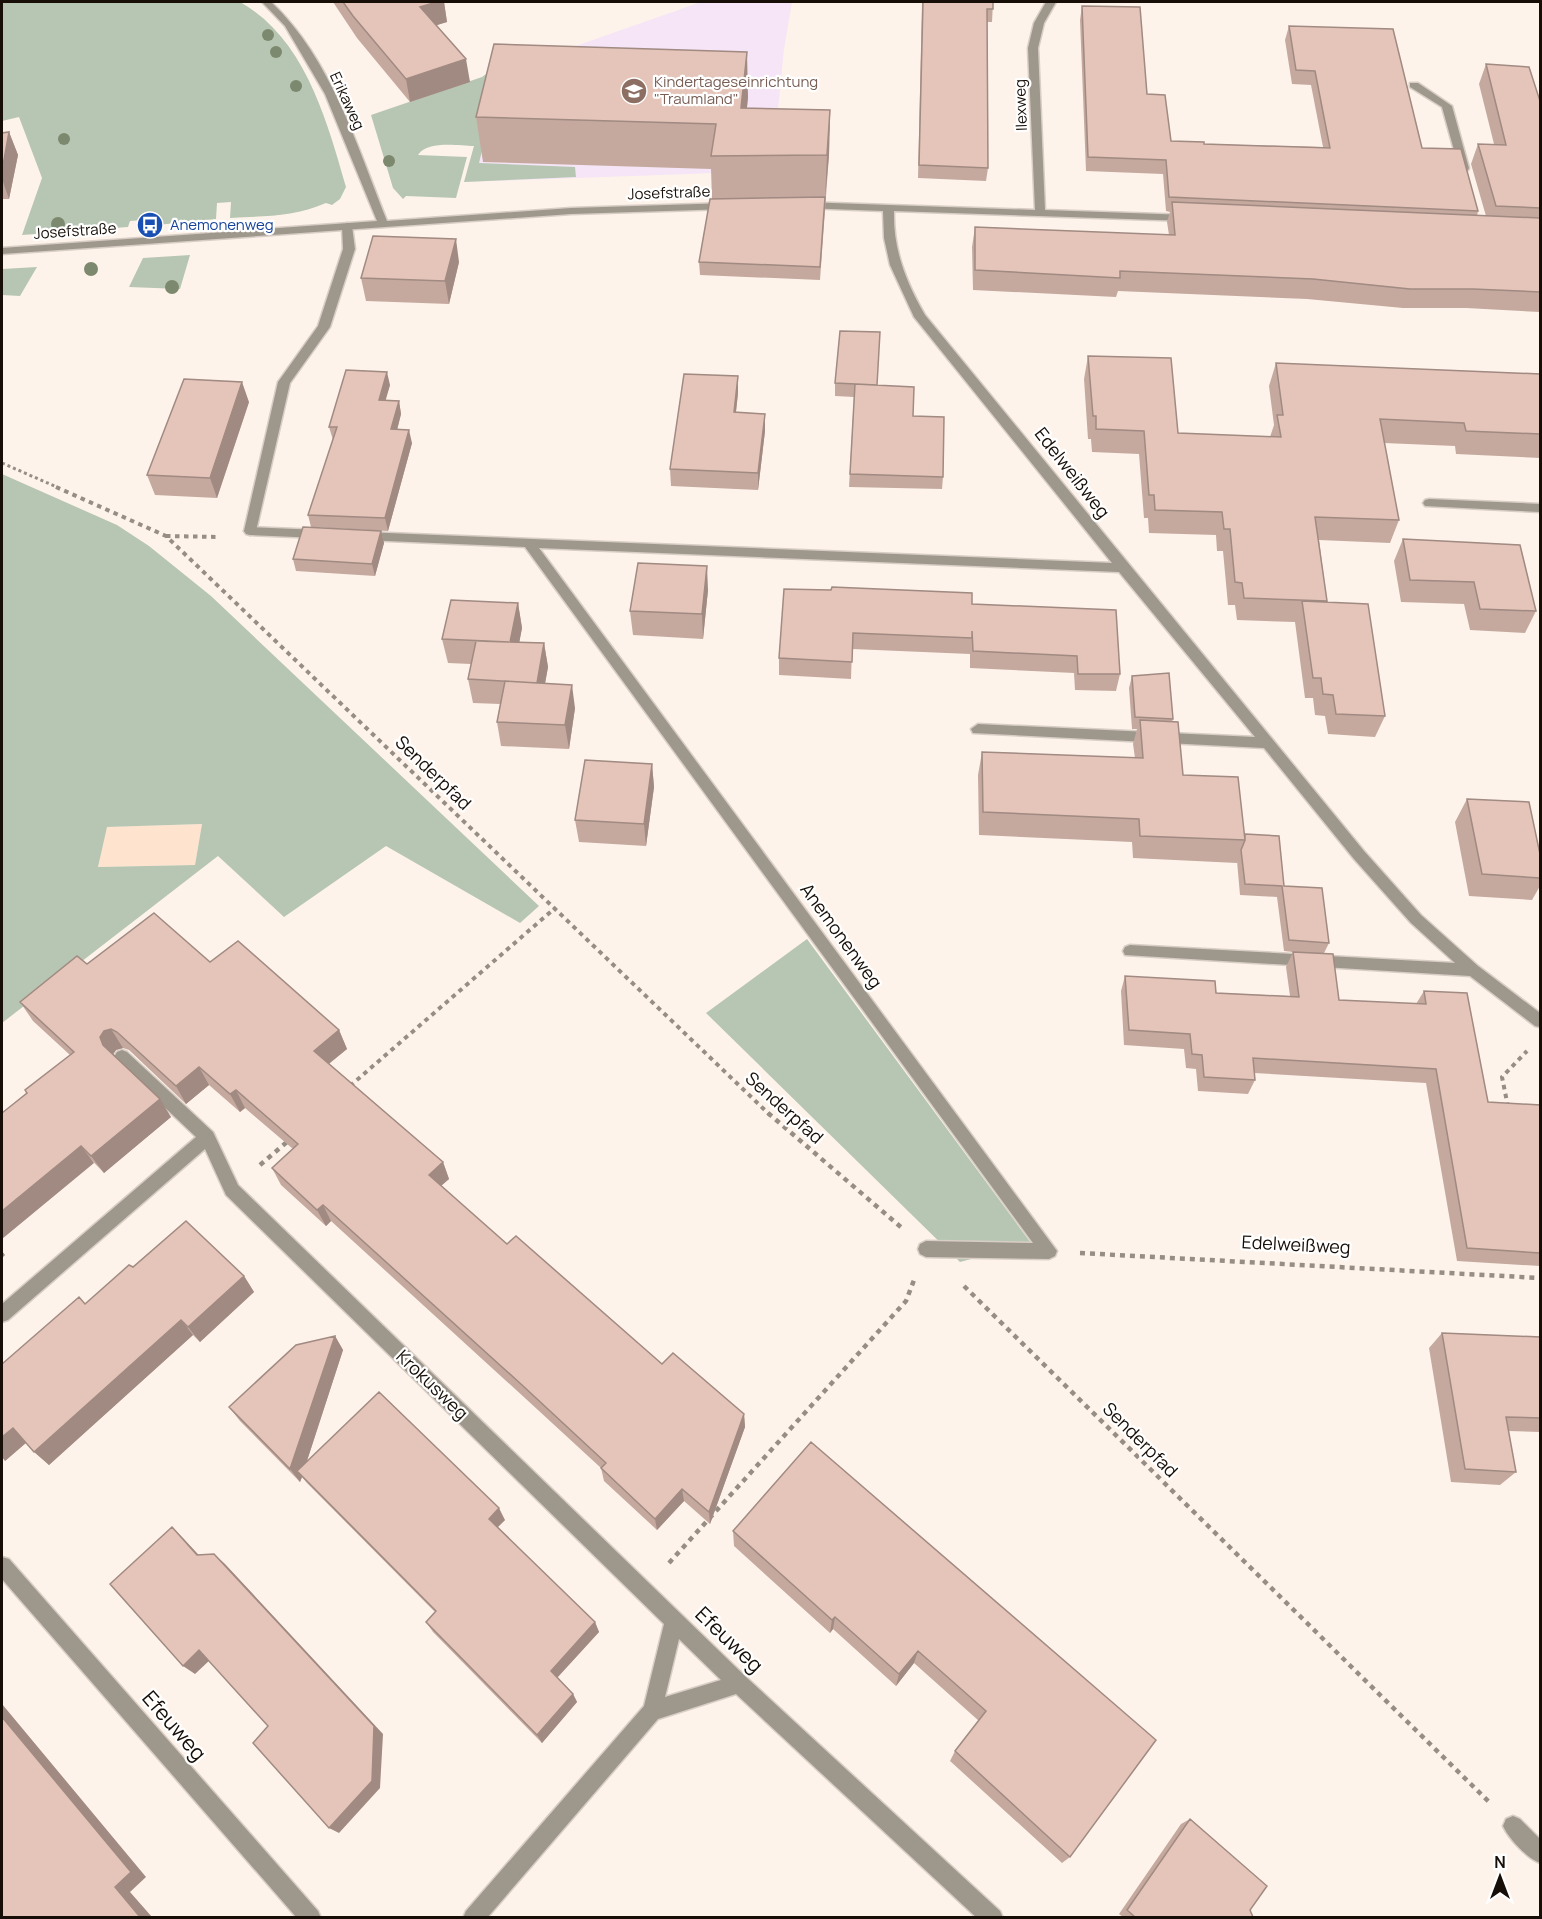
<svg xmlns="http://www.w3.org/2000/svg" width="1542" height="1919" font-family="Manrope,sans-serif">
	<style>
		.built { fill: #fee4cf }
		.education { fill: #f5e5f7 }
		.green { fill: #b7c6b3; fill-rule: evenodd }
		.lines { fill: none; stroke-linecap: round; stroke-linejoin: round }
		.lane-casing { stroke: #d9cec6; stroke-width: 3 }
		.street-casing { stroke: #d9cec6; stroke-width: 3 }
		.path-far2 { stroke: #968d84; stroke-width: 3; stroke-dasharray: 3 3; stroke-linecap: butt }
		.path-far1 { stroke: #968d84; stroke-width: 4; stroke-dasharray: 4.5 4.5; stroke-linecap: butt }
		.path { stroke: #968d84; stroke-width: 4.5; stroke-dasharray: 5 5; stroke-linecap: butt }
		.lane { fill: #9e988c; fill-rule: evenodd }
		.street { fill: #9e988c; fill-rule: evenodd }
		.tree { fill: #7d896e }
		.wall { fill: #c5a99f }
		.shaded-wall { fill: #a08a82 }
		.building { fill: #e5c5b9; stroke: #a08a82; stroke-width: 1.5 }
		.labels { text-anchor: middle; stroke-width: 4.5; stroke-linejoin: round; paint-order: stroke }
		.far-education-label { font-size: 15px; fill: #785e54; stroke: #fff; text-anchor: start }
		.far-street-label { font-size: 15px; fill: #160e07; stroke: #fff }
		.far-transit-label { font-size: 15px; fill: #164399; stroke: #fff; text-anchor: start }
		.street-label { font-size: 18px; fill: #160e07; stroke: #fff }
		.near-street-label { font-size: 21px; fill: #160e07; stroke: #fff }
	</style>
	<rect width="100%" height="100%" fill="#fef3ea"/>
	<!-- built -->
	<path class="built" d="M 202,824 L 195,865 L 98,867 L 106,827 Z"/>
	<!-- education -->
	<path class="education" d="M 701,2 L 792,2 L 784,49 L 772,171 L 464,182 L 474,146 L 570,48 Z"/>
	<!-- green -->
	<path class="green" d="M 2,2 L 240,2 C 305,38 327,121 346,187 L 340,199 L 332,205 L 326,203 C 294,217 264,216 230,218 L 231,202 L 217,203 L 216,219 L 157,225 L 157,219 L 130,221 L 128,227 L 22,235 L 42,178 L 19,117 L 2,121 Z
		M 489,72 L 497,90 L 479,163 L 575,167 L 576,177 L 464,182 L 474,146 C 459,146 428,140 418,155 L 467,157 L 456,198 L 406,196 L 403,199 L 393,188 L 371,115 L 482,77 Z
		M 190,255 L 180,289 L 129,287 L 143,258 Z
		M 37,267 L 20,296 L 2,295 L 2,269 Z
		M 2,474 L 117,525 L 149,546 L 211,596 L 539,906 L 520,923 L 386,846 L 284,917 L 218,856 L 2,1023 ZM 202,824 L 195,865 L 98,867 L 107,827 Z
		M 807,939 L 1031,1243 L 960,1262 L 706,1013 Z"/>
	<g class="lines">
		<defs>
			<path id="lane" d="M 347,223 L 352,226 L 355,249 L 330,327 L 290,383 L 256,531 L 250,535 L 246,534 L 244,531 L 278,382 L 318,326 L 343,249 L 342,226 Z"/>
			<path id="street" d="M 262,2 L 271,2 C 331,58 357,146 387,221 L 571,208 L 729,203 L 734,206 L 729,209 L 571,214 L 2,254 L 2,248 L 377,221 L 325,94 L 285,26 Z
				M 1046,2 L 1056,2 L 1044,23 L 1038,48 L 1045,210 L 1188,215 L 1193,218 L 1188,221 L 894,211 C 893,250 906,282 925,315 L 1364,851 L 1421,915 L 1478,966 L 1540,1013 L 1540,1027 L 1535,1026 L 1470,976 L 1125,955 L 1123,951 L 1125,947 L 1130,945 L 1455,963 L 1411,923 L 1354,859 L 1264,748 L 973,733 L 971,729 L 978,724 L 1255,737 L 1119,572 L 539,548 L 1057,1251 L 1055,1256 L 1049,1259 L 926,1257 L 920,1254 L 918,1249 L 920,1244 L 926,1241 L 1033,1243 L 525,547 L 364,540 L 358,536 L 364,532 L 1112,563 L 914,317 L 890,265 L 884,238 L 883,211 L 804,208 L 799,205 L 804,202 L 1035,210 L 1028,48 L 1034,23 Z
				M 1410,83 L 1418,83 L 1452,106 L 1469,168 L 1468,170 L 1464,171 L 1459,168 L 1442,107 L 1410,87 Z
				M 1429,499 L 1540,504 L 1540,512 L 1425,506 L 1423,503 L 1425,500 Z
				M 250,527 L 319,530 L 325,534 L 319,538 L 250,535 L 244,531 Z
				M 122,1050 L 127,1052 L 213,1132 L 238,1185 L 746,1677 L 1000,1911 L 1003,1918 L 977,1918 L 736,1694 L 658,1719 L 487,1918 L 463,1918 L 466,1911 L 644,1706 L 664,1624 L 226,1195 L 205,1149 L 8,1320 L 2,1322 L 2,1304 L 196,1137 L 117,1062 L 114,1057 L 117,1052 ZM 679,1639 L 721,1680 L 665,1697 Z
				M 2,1557 L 9,1559 L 318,1911 L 321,1918 L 297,1918 L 2,1579 Z
				M 1513,1816 L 1520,1819 L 1540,1839 L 1540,1863 C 1527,1858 1509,1839 1503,1826 L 1506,1819 Z"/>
		</defs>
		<!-- lane casing -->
		<use href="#lane" class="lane-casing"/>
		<!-- street casing -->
		<use href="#street" class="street-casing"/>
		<!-- path-far2 -->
		<path class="path-far2" d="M 2,463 L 59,488"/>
		<!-- path-far1 -->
		<path class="path-far1" d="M 56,487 L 166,536 L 770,1115
			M 166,536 L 219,537
			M 350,1086 L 555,908
			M 1508,1107 L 1502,1077 L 1527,1051"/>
		<!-- path -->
		<path class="path" d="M 768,1113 L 902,1228
			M 260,1165 L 288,1141
			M 1080,1253 L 1540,1278
			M 964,1286 L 1489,1802
			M 669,1563 L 906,1301 L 914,1280"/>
		<!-- lane -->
		<use href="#lane" class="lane"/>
		<!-- street -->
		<use href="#street" class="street"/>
	</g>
	<!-- trees -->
	<g class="tree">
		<circle cx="268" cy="35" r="6"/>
		<circle cx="276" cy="52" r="6"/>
		<circle cx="296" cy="86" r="6"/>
		<circle cx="64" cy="139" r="6"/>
		<circle cx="389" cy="161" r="6"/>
		<circle cx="58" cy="224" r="7"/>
		<circle cx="91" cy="269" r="7"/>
		<circle cx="172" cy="287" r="7"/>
	</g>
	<!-- wall -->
	<path class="wall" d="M 333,2 L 444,2 L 447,22 L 437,25 L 470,82 L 410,102 L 357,38 Z
		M 922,2 L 993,2 L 992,22 L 987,22 L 988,168 L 986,181 L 918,178 Z
		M 1082,6 L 1147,94 L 1171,141 L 1204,144 L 1323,147 L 1311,85 L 1292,84 L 1285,40 L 1289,26 L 1422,148 L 1478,211 L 1477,216 L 1486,216 L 1471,164 L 1478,144 L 1494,144 L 1479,84 L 1486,64 L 1540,101 L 1540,312 L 1466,308 L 1403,308 L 1307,299 L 1118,291 L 1116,297 L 973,290 L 972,247 L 975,227 L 1169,235 L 1167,222 L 1170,212 L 1166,211 L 1163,174 L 1086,171 L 1080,20 Z
		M 748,97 L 747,108 L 830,110 L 829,155 L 820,280 L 700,275 L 699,262 L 712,199 L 711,169 L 483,162 L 476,117 Z
		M 9,132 L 18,155 L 9,199 L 2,199 L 2,133 Z
		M 459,262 L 449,304 L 366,301 L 361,278 Z
		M 1088,356 L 1178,433 L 1270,437 L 1274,425 L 1269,386 L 1276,363 L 1540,374 L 1540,458 L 1456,454 L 1455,446 L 1384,443 L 1399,520 L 1390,543 L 1319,540 L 1327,602 L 1385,716 L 1375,737 L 1328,734 L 1325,716 L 1315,715 L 1313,698 L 1305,698 L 1295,622 L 1237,620 L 1235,605 L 1228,605 L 1223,551 L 1217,551 L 1216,535 L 1149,533 L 1148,518 L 1144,518 L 1139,454 L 1092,452 L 1091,439 L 1088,439 L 1084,379 Z
		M 835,383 L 877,385 L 913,416 L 943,477 L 942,489 L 849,487 L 854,397 L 835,396 Z
		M 390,385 L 385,400 L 399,401 L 401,414 L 397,430 L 412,443 L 388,531 L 311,527 L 308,515 L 333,440 L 329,427 Z
		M 738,393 L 736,412 L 765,414 L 765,431 L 758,490 L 671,486 L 670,469 Z
		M 249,402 L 217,498 L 155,495 L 147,475 Z
		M 381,531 L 384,543 L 375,576 L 296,571 L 293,559 Z
		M 1403,539 L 1536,611 L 1525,633 L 1470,630 L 1464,604 L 1401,602 L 1394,561 Z
		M 708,590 L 703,639 L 633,635 L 630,611 Z
		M 831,590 L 972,604 L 1120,674 L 1116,691 L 1075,690 L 1074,673 L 970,668 L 970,654 L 852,649 L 851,679 L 779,675 L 779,658 Z
		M 518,603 L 522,628 L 519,642 L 544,643 L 548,667 L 545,683 L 575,708 L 569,749 L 501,746 L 497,722 L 500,704 L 473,703 L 468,679 L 471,664 L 448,663 L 442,639 Z
		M 1132,676 L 1173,719 L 1172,722 L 1183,775 L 1245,834 L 1329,943 L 1324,953 L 1339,1000 L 1416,1004 L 1424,991 L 1488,1102 L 1540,1105 L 1540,1266 L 1457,1261 L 1426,1083 L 1254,1073 L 1255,1080 L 1248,1094 L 1198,1091 L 1196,1069 L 1186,1068 L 1184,1049 L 1124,1045 L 1121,991 L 1125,976 L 1216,993 L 1290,996 L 1286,967 L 1293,952 L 1284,951 L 1277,897 L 1240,895 L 1237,861 L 1237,863 L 1133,858 L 1132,842 L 979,835 L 978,775 L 982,752 L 1135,758 L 1133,744 L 1137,729 L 1132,729 L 1129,688 Z
		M 652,764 L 654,787 L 646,846 L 579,842 L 575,820 Z
		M 1467,799 L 1540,854 L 1540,886 L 1532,900 L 1469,896 L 1455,822 Z
		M 210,962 L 339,1030 L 347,1049 L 329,1064 L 443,1162 L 449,1179 L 441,1186 L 507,1244 L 662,1364 L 744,1414 L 745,1427 L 710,1524 L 684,1501 L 657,1530 L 604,1481 L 601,1468 L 526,1399 L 331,1221 L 326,1226 L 281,1185 L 272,1168 L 293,1149 L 245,1108 L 240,1112 L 209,1085 L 186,1104 L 129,1050 L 123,1048 L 116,1050 L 113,1054 L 171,1117 L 104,1173 L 27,1093 L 70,1055 L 33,1021 L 20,1002 L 87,964 Z
		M 133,1267 L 244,1276 L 254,1292 L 200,1342 L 193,1335 L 49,1465 L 26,1443 L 5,1461 L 85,1304 Z
		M 1442,1333 L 1540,1337 L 1540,1432 L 1508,1431 L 1516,1472 L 1500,1485 L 1451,1482 L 1429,1348 Z
		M 335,1336 L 343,1350 L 307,1461 L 505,1520 L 497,1527 L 595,1622 L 599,1632 L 557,1678 L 573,1694 L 577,1702 L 542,1743 L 433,1632 L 426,1622 L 435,1612 L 307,1483 L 302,1477 L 300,1482 L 240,1421 L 229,1407 Z
		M 733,1531 L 1156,1740 L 1070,1857 L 1062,1863 L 950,1761 L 955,1751 L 979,1721 L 914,1663 L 896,1686 L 833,1629 L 830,1633 L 734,1546 Z
		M 1190,1819 L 1250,1910 L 1253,1917 L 1123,1917 L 1119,1914 L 1181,1824 Z"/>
	<!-- shaded-wall -->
	<path class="shaded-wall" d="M 437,2 L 444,2 L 447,22 L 424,29 L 420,7 Z
		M 747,52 L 748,97 L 742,153 L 741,108 Z
		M 466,59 L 470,82 L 410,102 L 406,79 Z
		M 830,110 L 829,155 L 825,200 L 827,155 Z
		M 9,132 L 18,155 L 9,199 L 2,179 L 2,171 Z
		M 456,239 L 459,262 L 449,304 L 445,281 Z
		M 387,372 L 390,385 L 382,413 L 379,400 Z
		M 738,376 L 738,393 L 734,429 L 734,412 Z
		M 242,382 L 249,402 L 217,498 L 210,478 Z
		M 399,401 L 401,414 L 394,442 L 391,429 Z
		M 765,414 L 765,431 L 758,490 L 758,473 Z
		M 409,430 L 412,443 L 388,531 L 385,518 Z
		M 381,531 L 384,543 L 375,576 L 372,564 Z
		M 707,566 L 708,590 L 703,639 L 702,614 Z
		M 518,603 L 522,628 L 515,666 L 510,642 Z
		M 544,643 L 548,667 L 541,706 L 537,683 Z
		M 572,685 L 575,708 L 569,749 L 565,725 Z
		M 652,764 L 654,787 L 646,846 L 644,824 Z
		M 111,1029 L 123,1048 L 116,1050 L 112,1056 L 103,1045 L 100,1037 L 104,1031 Z
		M 339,1030 L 347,1049 L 322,1069 L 314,1051 Z
		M 199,1067 L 209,1085 L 186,1104 L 176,1086 Z
		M 236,1090 L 245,1108 L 240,1112 L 230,1094 Z
		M 160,1099 L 171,1117 L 104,1173 L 91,1156 Z
		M 81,1146 L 94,1163 L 2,1239 L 2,1211 Z
		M 443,1162 L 449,1179 L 435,1191 L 429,1175 Z
		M 323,1205 L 331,1221 L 326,1226 L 317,1210 Z
		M 2,1251 L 5,1255 L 2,1258 Z
		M 244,1276 L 254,1292 L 200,1342 L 188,1327 Z
		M 181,1320 L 193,1335 L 49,1465 L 34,1452 Z
		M 335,1336 L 343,1350 L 302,1476 L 297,1471 L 302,1477 L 300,1482 L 290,1469 Z
		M 744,1414 L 745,1427 L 710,1524 L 709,1512 Z
		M 13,1428 L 28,1441 L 5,1461 L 2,1457 L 2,1437 Z
		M 682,1489 L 684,1501 L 657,1530 L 655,1519 Z
		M 499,1508 L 505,1520 L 494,1531 L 489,1519 Z
		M 172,1527 L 183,1538 L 209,1566 L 197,1555 Z
		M 214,1554 L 225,1564 L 383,1734 L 380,1788 L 339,1833 L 329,1828 Z
		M 835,1617 L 833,1629 L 830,1633 L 832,1620 Z
		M 595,1622 L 599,1632 L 555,1680 L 551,1671 Z
		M 199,1650 L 211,1659 L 195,1674 L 183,1666 Z
		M 918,1651 L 914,1663 L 896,1686 L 899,1674 Z
		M 573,1694 L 577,1702 L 542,1743 L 537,1735 Z
		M 2,1704 L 146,1877 L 130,1892 L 152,1917 L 140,1917 L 115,1887 L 2,1717 Z"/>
	<!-- building -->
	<path class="building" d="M 343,2 L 437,2 L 420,7 L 466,59 L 406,79 L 353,16 Z
		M 923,2 L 993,2 L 993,9 L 987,9 L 988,168 L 919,165 Z
		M 1082,6 L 1140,7 L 1147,94 L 1165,95 L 1171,141 L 1204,142 L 1204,144 L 1330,148 L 1315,71 L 1296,70 L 1289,26 L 1393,29 L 1422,148 L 1461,149 L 1478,211 L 1169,197 L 1166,160 L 1088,157 Z
		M 494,44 L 747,52 L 741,108 L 830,110 L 827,155 L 711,156 L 716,124 L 476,117 Z
		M 1486,64 L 1529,67 L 1540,101 L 1540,208 L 1496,206 L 1478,144 L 1506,145 Z
		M 9,132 L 2,171 L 2,133 Z
		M 825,197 L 820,267 L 699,262 L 710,199 Z
		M 1172,202 L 1540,218 L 1540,292 L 1473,289 L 1410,289 L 1313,279 L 1120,271 L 1120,278 L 975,270 L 975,227 L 1175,235 Z
		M 373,236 L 456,239 L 445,281 L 361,278 Z
		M 840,331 L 880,332 L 877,385 L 835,383 Z
		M 1088,356 L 1171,358 L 1178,433 L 1281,437 L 1277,415 L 1283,415 L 1276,363 L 1540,374 L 1540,434 L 1466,431 L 1464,423 L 1380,419 L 1399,520 L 1315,517 L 1327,601 L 1244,598 L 1242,583 L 1235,582 L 1230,529 L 1224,529 L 1222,512 L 1155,510 L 1154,495 L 1149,495 L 1144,431 L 1096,429 L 1096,416 L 1093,416 Z
		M 346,370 L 387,372 L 379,400 L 399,401 L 391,429 L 409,430 L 385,518 L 308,515 L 337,427 L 329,427 Z
		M 684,374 L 738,376 L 734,412 L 765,414 L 758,473 L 670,469 Z
		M 184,379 L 242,382 L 210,478 L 147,475 Z
		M 855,384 L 914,387 L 913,416 L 944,417 L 943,477 L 850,474 Z
		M 303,527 L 381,531 L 372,564 L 293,559 Z
		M 1403,539 L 1520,545 L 1536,611 L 1480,609 L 1474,582 L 1410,580 Z
		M 638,563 L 707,566 L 702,614 L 630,611 Z
		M 832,587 L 972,593 L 972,604 L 1116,610 L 1120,674 L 1078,674 L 1077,656 L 973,651 L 972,631 L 972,638 L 853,633 L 852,662 L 779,658 L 784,589 L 831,590 Z
		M 451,600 L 518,603 L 510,642 L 544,643 L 537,683 L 468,679 L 476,641 L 509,642 L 442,639 Z
		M 1302,601 L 1368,604 L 1385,716 L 1336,714 L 1333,695 L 1323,694 L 1321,678 L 1313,678 Z
		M 1169,673 L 1173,719 L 1135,717 L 1132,676 Z
		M 505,681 L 572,685 L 565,725 L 497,722 Z
		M 1140,720 L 1178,722 L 1183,775 L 1238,777 L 1245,840 L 1140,836 L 1139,819 L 983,812 L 982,752 L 1143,758 Z
		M 585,760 L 652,764 L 644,824 L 575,820 Z
		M 1467,799 L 1529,802 L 1540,854 L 1540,878 L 1482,874 Z
		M 1245,834 L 1279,836 L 1284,886 L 1322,888 L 1329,943 L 1289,940 L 1282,886 L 1245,884 L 1241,850 L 1245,840 Z
		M 154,913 L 210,962 L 238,941 L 339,1030 L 314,1051 L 443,1162 L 429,1175 L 507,1244 L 516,1236 L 662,1364 L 673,1353 L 744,1414 L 709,1512 L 682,1489 L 655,1519 L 601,1468 L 606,1463 L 522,1385 L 323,1205 L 317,1210 L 272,1168 L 298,1144 L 236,1090 L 230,1094 L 199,1067 L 176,1086 L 117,1032 L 111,1029 L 104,1031 L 100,1037 L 103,1045 L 160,1099 L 91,1156 L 81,1146 L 2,1211 L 2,1113 L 27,1093 L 25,1090 L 74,1052 L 20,1002 L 77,956 L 87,964 Z
		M 1293,952 L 1333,954 L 1339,1000 L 1426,1004 L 1424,991 L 1467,993 L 1488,1102 L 1540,1105 L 1540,1253 L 1467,1248 L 1436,1069 L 1253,1058 L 1255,1080 L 1204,1077 L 1202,1055 L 1192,1054 L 1190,1034 L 1129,1030 L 1125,976 L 1215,981 L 1216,993 L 1299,997 Z
		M 186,1221 L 244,1276 L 188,1327 L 181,1320 L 34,1452 L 13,1428 L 2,1437 L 2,1364 L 79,1297 L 85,1304 L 129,1265 L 133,1267 Z
		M 1442,1333 L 1540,1337 L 1540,1418 L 1506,1417 L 1516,1472 L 1465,1469 Z
		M 335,1336 L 290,1469 L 229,1407 L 296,1345 Z
		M 379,1392 L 499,1508 L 489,1519 L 595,1622 L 551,1671 L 573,1694 L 537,1735 L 426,1622 L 436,1611 L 297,1471 Z
		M 811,1442 L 1156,1740 L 1070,1857 L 955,1751 L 986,1711 L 918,1651 L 899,1674 L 835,1617 L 832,1620 L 733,1531 Z
		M 172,1527 L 197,1555 L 214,1554 L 374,1726 L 372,1781 L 329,1828 L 253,1743 L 268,1726 L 237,1692 L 199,1650 L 183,1666 L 110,1584 Z
		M 2,1717 L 131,1872 L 115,1887 L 140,1917 L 2,1917 Z
		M 1190,1819 L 1267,1886 L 1250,1910 L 1253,1917 L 1135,1917 L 1127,1910 Z"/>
	<!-- icons -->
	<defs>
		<symbol id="school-disc" viewBox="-11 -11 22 22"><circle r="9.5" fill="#8d6e63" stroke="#fff"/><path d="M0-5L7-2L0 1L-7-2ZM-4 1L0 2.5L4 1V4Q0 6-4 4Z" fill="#fff"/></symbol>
		<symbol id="bus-disc" viewBox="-11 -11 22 22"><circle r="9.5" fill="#1a4fb4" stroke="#fff"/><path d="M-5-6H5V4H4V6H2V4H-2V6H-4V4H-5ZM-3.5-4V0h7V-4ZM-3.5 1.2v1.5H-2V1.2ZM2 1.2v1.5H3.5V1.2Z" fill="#fff"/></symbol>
	</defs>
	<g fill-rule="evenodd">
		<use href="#school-disc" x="619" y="76" width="30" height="30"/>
		<use href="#bus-disc" x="135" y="210" width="30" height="30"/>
	</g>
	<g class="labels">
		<!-- far-education labels -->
		<g class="far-education-label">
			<text x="654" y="87">Kindertageseinrichtung<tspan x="654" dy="17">"Traumland"</tspan></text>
		</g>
		<!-- far-street labels -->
		<g class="far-street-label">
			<text transform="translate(347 101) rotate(65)" y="5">Erikaweg</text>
			<text transform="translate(1021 105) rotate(-92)" y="5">Ilexweg</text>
			<text transform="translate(669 193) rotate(-2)" y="5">Josefstraße</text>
			<text transform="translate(75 231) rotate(-4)" y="5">Josefstraße</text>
		</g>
		<!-- far-transit labels -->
		<g class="far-transit-label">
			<text x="170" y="230">Anemonenweg</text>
		</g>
		<!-- street labels -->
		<g class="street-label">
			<text transform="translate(1072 473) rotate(52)" y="6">Edelweißweg</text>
			<text transform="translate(433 773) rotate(44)" y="6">Senderpfad</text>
			<text transform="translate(841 936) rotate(54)" y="6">Anemonenweg</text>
			<text transform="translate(784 1108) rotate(42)" y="6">Senderpfad</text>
			<text transform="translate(1296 1245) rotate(3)" y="6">Edelweißweg</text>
			<text transform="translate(432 1385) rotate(44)" y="6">Krokusweg</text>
			<text transform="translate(1140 1440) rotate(45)" y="6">Senderpfad</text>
		</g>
		<!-- near-street labels -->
		<g class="near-street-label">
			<text transform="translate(729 1640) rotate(44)" y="7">Efeuweg</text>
			<text transform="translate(174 1726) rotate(49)" y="7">Efeuweg</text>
		</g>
	</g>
	<!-- border -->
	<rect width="1542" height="1919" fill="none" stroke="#160e07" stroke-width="6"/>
	<!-- north arrow -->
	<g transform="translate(1500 1877)" stroke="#ffffff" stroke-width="4.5" paint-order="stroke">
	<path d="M0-4.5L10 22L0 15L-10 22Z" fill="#160e07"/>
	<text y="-9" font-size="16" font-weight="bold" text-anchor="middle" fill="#160e07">N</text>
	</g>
</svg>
